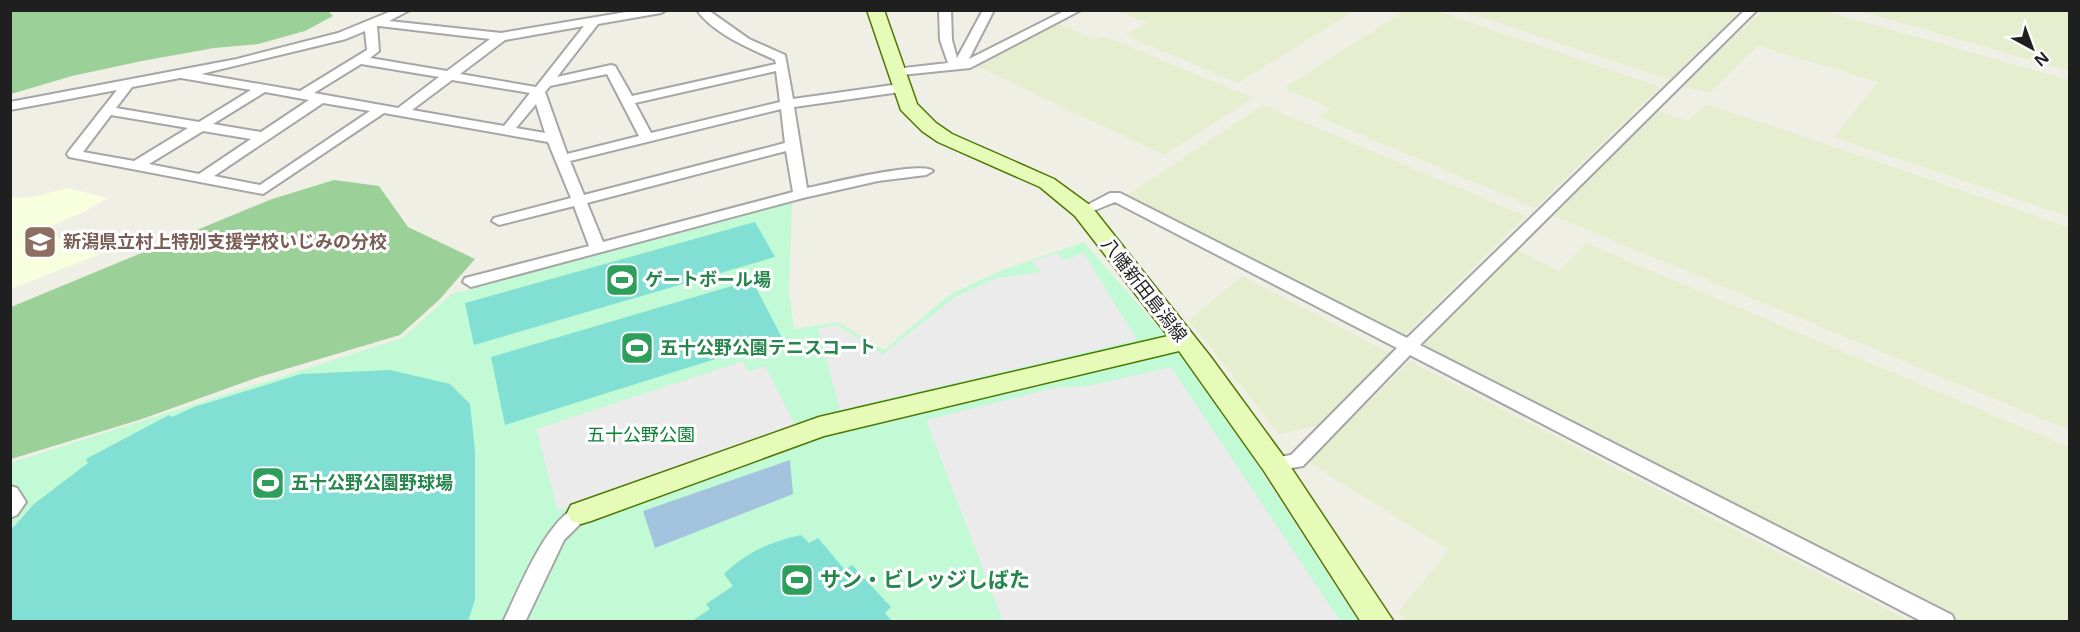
<svg xmlns="http://www.w3.org/2000/svg" width="2080" height="632" font-family="'Open Sans','Noto Sans JP',sans-serif">
	<style>
		.education { fill: #f7ffde }
		.farmland { fill: #e5efd0 }
		.forest { fill: #9bd099 }
		.park { fill: #c1fad4 }
		.pitch { fill: #81e0d3 }
		.parking { fill: #ebebeb }
		.water { fill: #a4c3de }
		.lines { fill: none; stroke-linecap: round; stroke-linejoin: round }
		.street-casing { stroke: #a6a6a6; stroke-width: 4 }
		.secondary-casing { stroke: #4f7803; stroke-width: 3 }
		.street { fill: #fff; fill-rule: evenodd }
		.secondary { fill: #e7fbb8; fill-rule: evenodd }
		.labels { text-anchor: middle; stroke-width: 6; stroke-linejoin: round; paint-order: stroke }
		.education-label { font-size: 18px; font-weight: bold; fill: #785e54; stroke: #fff; text-anchor: start }
		.leisure-label { font-size: 18px; font-weight: bold; fill: #27864d; stroke: #fff; text-anchor: start }
		.street-label { font-size: 18px; fill: #1f1f1f; stroke: #fff }
		.park-label { font-size: 18px; fill: #0a8031; stroke: #fff }
		.near-leisure-label { font-size: 21px; font-weight: bold; fill: #27864d; stroke: #fff; text-anchor: start }
	</style>
	<rect width="100%" height="100%" fill="#f0efe5"/>
	<!-- education -->
	<path class="education" d="M 67,188 L 108,198 L 83,212 L 43,230 L 98,255 L 11,289 L 11,195 L 16,198 L 39,196 Z"/>
	<!-- farmland -->
	<path class="farmland" d="M 1118,11 L 1354,10 L 1354,11 L 1238,83 L 1129,37 L 1126,34 L 1147,23 Z
		M 1404,11 L 1438,11 L 1660,87 L 1535,208 L 1319,117 L 1331,108 L 1284,88 Z
		M 1464,11 L 1740,11 L 1669,80 Z
		M 1763,11 L 1825,11 L 2069,80 L 2069,217 L 1834,137 L 1878,82 L 1758,46 L 1710,93 L 1681,86 Z
		M 1860,11 L 2069,11 L 2069,71 Z
		M 1057,23 L 1094,39 L 1104,36 L 1253,98 L 1164,155 L 974,65 Z
		M 1707,104 L 2069,227 L 2069,430 L 1554,216 L 1658,110 L 1687,121 Z
		M 1263,105 L 1526,216 L 1402,338 L 1125,196 Z
		M 1586,243 L 2069,447 L 2069,621 L 1958,621 L 1422,347 L 1517,250 L 1559,271 Z
		M 1242,276 L 1390,353 L 1318,426 L 1279,434 L 1189,320 Z
		M 1410,361 L 1910,621 L 1405,621 L 1398,612 L 1449,550 L 1308,462 Z"/>
	<!-- forest -->
	<path class="forest" d="M 328,11 L 333,16 L 305,31 L 258,44 L 214,48 L 142,61 L 72,76 L 11,94 L 11,11 Z
		M 334,180 L 379,186 L 408,227 L 475,259 L 439,300 L 400,335 L 259,377 L 142,419 L 11,459 L 11,307 L 272,199 Z"/>
	<!-- park -->
	<path class="park" d="M 786,203 L 792,204 L 789,292 L 794,329 L 838,322 L 884,350 L 951,294 L 1000,271 L 1084,242 L 1197,372 L 1358,621 L 11,621 L 10,463 L 402,338 L 452,294 Z"/>
	<!-- pitch -->
	<path class="pitch" d="M 755,222 L 775,257 L 474,345 L 465,303 Z
		M 752,280 L 782,338 L 505,425 L 491,357 Z
		M 390,370 L 450,384 L 470,404 L 475,451 L 475,600 L 468,621 L 11,621 L 11,530 L 34,504 L 88,463 L 86,459 L 169,415 L 172,417 L 194,407 L 301,374 Z
		M 801,535 L 809,543 L 818,538 L 845,570 L 852,565 L 891,607 L 885,613 L 892,621 L 692,621 L 710,609 L 706,604 L 733,586 L 724,574 C 746,552 770,542 801,535 Z"/>
	<!-- parking -->
	<path class="parking" d="M 1057,253 L 1064,260 L 1084,253 L 1137,340 L 840,410 L 818,328 L 837,325 L 883,354 L 955,297 L 996,278 L 1041,272 L 1031,262 Z
		M 743,361 L 748,372 L 765,366 L 796,427 L 558,511 L 536,429 Z
		M 1171,367 L 1340,621 L 1003,621 L 926,420 L 1058,387 L 1088,386 Z"/>
	<!-- water -->
	<path class="water" d="M 790,460 L 793,494 L 655,548 L 643,511 Z"/>
	<g class="lines">
		<defs>
			<path id="street" d="M 394,10 L 410,10 L 389,21 L 501,33 L 638,10 L 666,10 L 661,13 L 598,24 L 557,77 L 611,65 L 615,66 L 632,96 L 776,64 L 775,60 C 751,49 712,33 697,10 L 708,10 L 749,39 L 785,55 L 793,99 L 900,84 L 906,88 L 900,92 L 794,107 L 807,188 C 827,184 922,160 933,171 L 926,175 L 878,181 L 803,198 L 471,287 L 463,282 L 465,278 L 589,246 L 574,206 L 499,225 L 492,221 L 494,218 L 571,198 L 548,142 L 384,113 L 263,194 L 69,157 L 67,154 L 69,151 L 117,90 L 10,110 L 10,102 L 237,59 L 338,33 ZM 377,26 L 379,26 L 490,39 L 447,71 L 370,58 L 379,51 ZM 584,26 L 536,87 L 460,74 L 505,40 ZM 365,31 L 367,50 L 300,91 L 201,74 L 346,39 ZM 361,64 L 439,77 L 398,108 L 314,93 ZM 776,71 L 780,102 L 651,133 L 635,103 ZM 607,74 L 639,136 L 567,154 L 545,92 L 550,86 ZM 180,78 L 181,78 L 251,90 L 199,122 L 116,108 L 132,87 ZM 452,80 L 530,93 L 504,126 L 412,110 ZM 265,92 L 309,100 L 261,132 L 213,124 ZM 323,103 L 370,111 L 260,185 L 214,176 ZM 536,104 L 545,133 L 516,128 ZM 781,109 L 785,143 L 584,195 L 570,161 ZM 111,115 L 188,128 L 134,161 L 83,152 ZM 203,131 L 251,139 L 199,174 L 149,164 ZM 786,151 L 793,192 L 603,242 L 587,203 Z
				M 939,10 L 951,10 L 952,40 L 957,58 L 983,10 L 994,10 L 969,59 L 1066,10 L 1081,10 L 970,68 L 891,76 L 889,73 L 895,69 L 948,63 L 940,40 Z
				M 1745,10 L 1757,10 L 1420,345 L 1952,615 L 1955,622 L 1923,622 L 1410,355 L 1303,466 L 1274,471 L 1267,469 L 1265,464 L 1267,459 L 1291,455 L 1397,348 L 1115,202 L 1083,215 L 1076,211 L 1110,193 L 1120,193 L 1407,338 Z
				M 10,486 L 17,488 L 26,502 L 17,515 L 10,518 Z
				M 581,505 L 588,508 L 591,513 L 564,540 L 525,622 L 503,622 C 519,590 547,516 581,505 Z"/>
			<path id="secondary" d="M 867,10 L 884,10 L 917,104 L 936,123 L 952,134 L 1054,179 L 1091,206 L 1210,356 L 1284,457 L 1394,622 L 1361,622 L 1264,471 L 1179,351 L 824,436 L 591,521 L 581,524 L 571,521 L 567,513 L 571,505 L 819,417 L 1168,336 L 1075,216 L 1040,187 L 938,142 L 922,131 L 901,110 Z"/>
		</defs>
		<!-- street casing -->
		<use href="#street" class="street-casing"/>
		<!-- secondary casing -->
		<use href="#secondary" class="secondary-casing"/>
		<!-- street -->
		<use href="#street" class="street"/>
		<!-- secondary -->
		<use href="#secondary" class="secondary"/>
	</g>
	<!-- icons -->
	<defs>
		<symbol id="school-square" viewBox="-11 -11 22 22"><rect x="-9" y="-9" width="18" height="18" rx="4" fill="#8d6e63" stroke="#fff"/><path d="M0-5L7-2L0 1L-7-2ZM-4 1L0 2.5L4 1V4Q0 6-4 4Z" fill="#fff"/></symbol>
		<symbol id="stadium-square" viewBox="-11 -11 22 22"><rect x="-9" y="-9" width="18" height="18" rx="4" fill="#2e9e5b" stroke="#fff"/><path d="M0-5a6.5 5 0 1 0 0 10a6.5 5 0 1 0 0-10ZM-3.5-1.8h7v3.6h-7Z" fill="#fff"/></symbol>
	</defs>
	<g fill-rule="evenodd">
		<use href="#school-square" x="21" y="223" width="38" height="38"/>
		<use href="#stadium-square" x="603" y="261" width="38" height="38"/>
		<use href="#stadium-square" x="618" y="329" width="38" height="38"/>
		<use href="#stadium-square" x="249" y="464" width="38" height="38"/>
		<use href="#stadium-square" x="778" y="561" width="38" height="38"/>
	</g>
	<g class="labels">
		<!-- education labels -->
		<g class="education-label">
			<text x="63" y="248">新潟県立村上特別支援学校いじみの分校</text>
		</g>
		<!-- leisure labels -->
		<g class="leisure-label">
			<text x="645" y="286">ゲートボール場</text>
			<text x="660" y="354">五十公野公園テニスコート</text>
			<text x="291" y="489">五十公野公園野球場</text>
		</g>
		<!-- street labels -->
		<g class="street-label">
			<text transform="translate(1144 290) rotate(52)" y="6">八幡新田島潟線</text>
		</g>
		<!-- park labels -->
		<g class="park-label">
			<text x="641" y="441">五十公野公園</text>
		</g>
		<!-- near-leisure labels -->
		<g class="near-leisure-label">
			<text x="820" y="587">サン・ビレッジしばた</text>
		</g>
	</g>
	<!-- border -->
	<rect width="2080" height="632" fill="none" stroke="#1f1f1f" stroke-width="24"/>
	<!-- north arrow -->
	<g transform="translate(2032 48) rotate(139)" stroke="#ffffff" stroke-width="4.5" paint-order="stroke">
	<path d="M0-4.5L10 22L0 15L-10 22Z" fill="#1f1f1f"/>
	<text y="-9" font-size="16" font-weight="bold" text-anchor="middle" fill="#1f1f1f">N</text>
	</g>
</svg>
